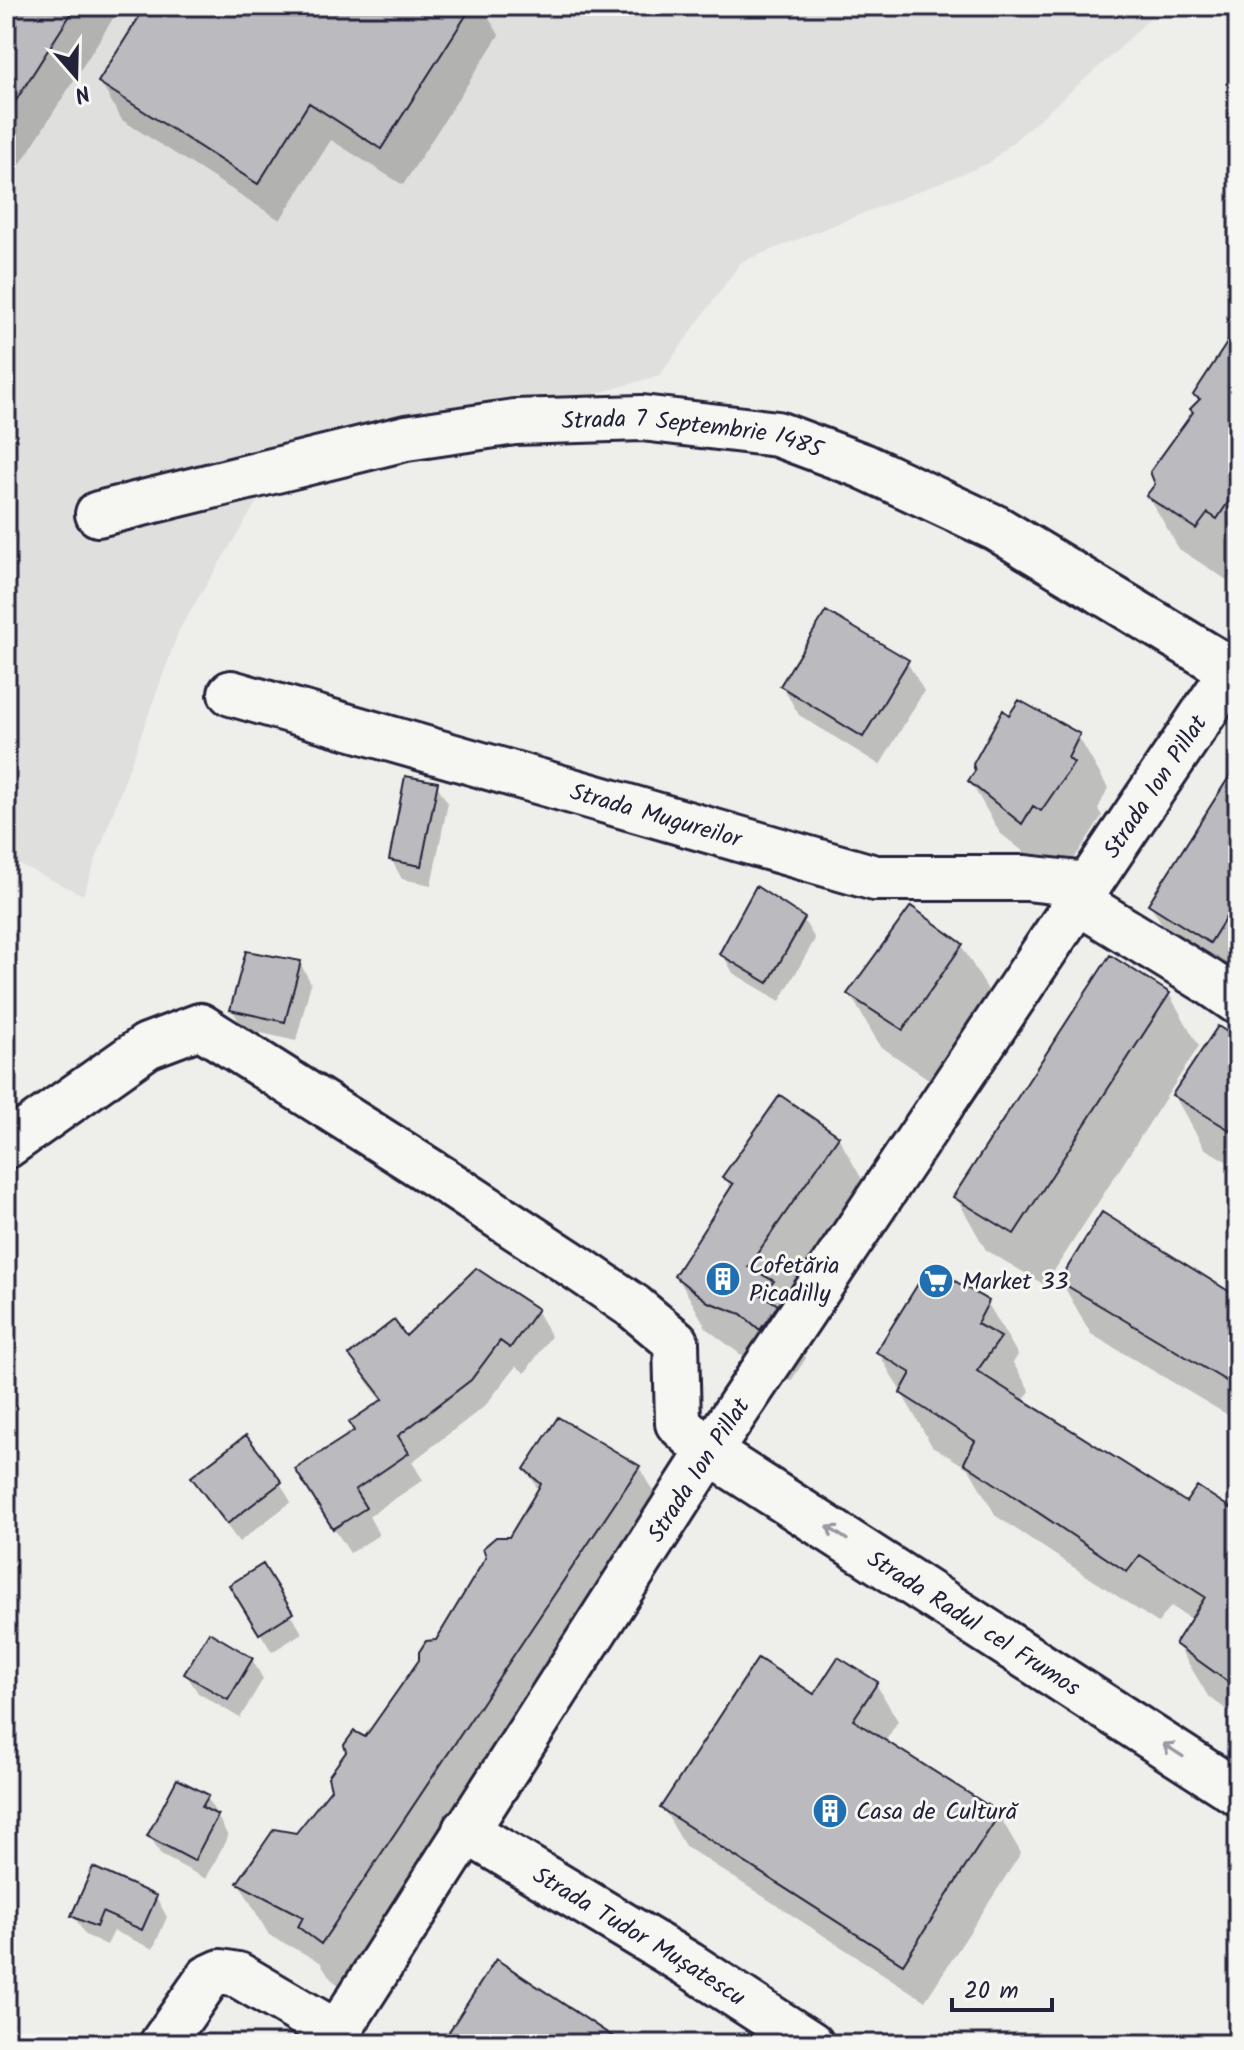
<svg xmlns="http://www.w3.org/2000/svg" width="1244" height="2050" font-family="Kalam,sans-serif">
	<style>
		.built { fill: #dfdfde }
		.shadow { fill: #0003 }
		.building { fill: #bbbbbf; stroke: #22223b; stroke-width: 2 }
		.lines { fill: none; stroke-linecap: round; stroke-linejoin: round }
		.minor-casing { stroke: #22223b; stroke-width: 50 }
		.minor { stroke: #f6f6f2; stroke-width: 44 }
		.oneway { stroke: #9797a0 }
		.labels { text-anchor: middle; stroke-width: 6; stroke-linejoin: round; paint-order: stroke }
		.street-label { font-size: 24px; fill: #22223b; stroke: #f6f6f2 }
		.poi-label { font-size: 24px; fill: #22223b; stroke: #f6f6f2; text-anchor: start }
	</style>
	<rect width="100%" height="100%" fill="#eeeeeb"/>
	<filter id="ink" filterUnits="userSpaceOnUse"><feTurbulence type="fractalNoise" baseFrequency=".0125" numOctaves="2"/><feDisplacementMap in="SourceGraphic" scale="16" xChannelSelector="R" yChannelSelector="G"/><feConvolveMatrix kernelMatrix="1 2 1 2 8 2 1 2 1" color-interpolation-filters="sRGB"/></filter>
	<g filter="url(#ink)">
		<!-- built -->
		<path class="built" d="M 6,6 L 1162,6 L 1119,49 L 989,163 L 741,262 L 660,375 L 263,492 L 180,628 L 83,895 L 6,858 Z"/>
		<!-- shadow -->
		<path class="shadow" d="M 6,6 L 121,6 L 6,187 Z
			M 148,6 L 482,6 L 499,35 L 403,185 L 331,140 L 280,220 L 122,120 L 100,82 Z
			M 1238,340 L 1238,565 L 1227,580 L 1179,549 L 1149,497 L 1195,413 L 1200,402 L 1196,395 Z
			M 907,662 L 924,691 L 880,765 L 799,715 L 782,686 Z
			M 1009,718 L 1078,736 L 1108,788 L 1098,809 L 1102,816 L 1072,862 L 1063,857 L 1053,875 L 1000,833 L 970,781 Z
			M 1238,766 L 1238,993 L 1181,956 L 1150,904 Z
			M 436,784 L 448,803 L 431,885 L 402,879 L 391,859 Z
			M 803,919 L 815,939 L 780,1001 L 733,973 L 722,953 Z
			M 961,945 L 992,997 L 933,1082 L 880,1046 L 850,994 Z
			M 300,963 L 311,983 L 296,1041 L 244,1029 L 232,1010 Z
			M 1169,994 L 1199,1046 L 1045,1285 L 986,1250 L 956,1197 Z
			M 1238,1041 L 1238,1168 L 1204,1148 L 1174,1095 Z
			M 838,1137 L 868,1190 L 797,1341 L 806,1358 L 791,1381 L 773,1366 L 740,1354 L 707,1329 L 677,1276 L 732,1190 L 725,1177 Z
			M 1061,1281 L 1238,1299 L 1238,1421 L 1091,1334 Z
			M 987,1302 L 1018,1355 L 1013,1363 L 1030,1391 L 1022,1402 L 1186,1505 L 1238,1516 L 1238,1718 L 1208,1696 L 1177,1644 L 1193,1620 L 1171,1606 L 1158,1623 L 996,1516 L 969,1469 L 932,1446 L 878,1352 Z
			M 536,1310 L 551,1336 L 525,1373 L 516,1366 L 485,1406 L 412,1462 L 423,1480 L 369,1516 L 379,1535 L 350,1553 L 313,1496 L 357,1432 L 383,1402 L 367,1382 L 352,1356 L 406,1339 Z
			M 639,1467 L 669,1520 L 352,1995 L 331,1979 L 320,1962 L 269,1935 L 239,1883 L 297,1835 L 333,1789 L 366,1740 L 510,1539 L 539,1491 L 526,1469 Z
			M 194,1478 L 280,1483 L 291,1502 L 239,1542 L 205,1497 Z
			M 243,1605 L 291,1614 L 302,1633 L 272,1652 Z
			M 252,1659 L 263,1679 L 240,1718 L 198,1693 L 186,1674 Z
			M 876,1684 L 898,1721 L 885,1742 L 999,1815 L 1021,1853 L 925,2001 L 685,1846 L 663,1808 L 815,1697 Z
			M 207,1797 L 228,1836 L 206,1879 L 161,1855 L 150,1836 Z
			M 156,1897 L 167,1917 L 153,1949 L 114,1931 L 107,1945 L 85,1935 L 74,1916 Z"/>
		<!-- building -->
		<path class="building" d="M 6,6 L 76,6 L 6,116 Z
			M 146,6 L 472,6 L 381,149 L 309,103 L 258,184 L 98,82 Z
			M 1238,326 L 1238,487 L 1217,519 L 1208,513 L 1196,529 L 1146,496 L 1155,484 L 1150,472 L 1193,412 L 1190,409 L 1200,399 L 1193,395 Z
			M 826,611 L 909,660 L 863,737 L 780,686 Z
			M 1019,700 L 1080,734 L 1068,758 L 1074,763 L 1041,811 L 1033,806 L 1022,824 L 968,781 L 975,771 L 973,764 L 1003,710 L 1009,715 Z
			M 1238,763 L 1238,898 L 1210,943 L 1148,904 Z
			M 405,776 L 438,782 L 421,866 L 389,860 Z
			M 756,886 L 805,918 L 768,983 L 719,954 Z
			M 911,906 L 963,944 L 903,1030 L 847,994 Z
			M 246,951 L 301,961 L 285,1022 L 230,1010 Z
			M 1110,955 L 1170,993 L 1014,1234 L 953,1197 Z
			M 1218,1026 L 1238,1039 L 1238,1135 L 1172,1095 Z
			M 780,1095 L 839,1136 L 757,1254 L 759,1256 L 748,1267 L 774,1281 L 762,1295 L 778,1305 L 760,1330 L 741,1314 L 708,1302 L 674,1276 L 733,1184 L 722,1177 Z
			M 1102,1212 L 1238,1297 L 1238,1388 L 1059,1281 Z
			M 929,1266 L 989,1301 L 977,1324 L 1001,1337 L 977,1371 L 1186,1502 L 1197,1486 L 1238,1513 L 1238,1689 L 1175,1644 L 1205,1597 L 1140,1555 L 1127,1572 L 964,1463 L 975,1441 L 900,1393 L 911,1373 L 876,1352 Z
			M 476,1268 L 538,1309 L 510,1348 L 500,1341 L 471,1380 L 398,1436 L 409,1453 L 355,1490 L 366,1508 L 333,1529 L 295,1469 L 354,1431 L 349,1422 L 383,1399 L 349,1355 L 394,1320 L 406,1336 Z
			M 558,1417 L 640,1466 L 321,1944 L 298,1927 L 303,1917 L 237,1883 L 274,1829 L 296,1833 L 331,1789 L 328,1777 L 346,1752 L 344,1745 L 354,1731 L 365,1737 L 419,1660 L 419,1652 L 426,1641 L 436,1640 L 486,1557 L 483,1548 L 496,1537 L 509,1537 L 541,1484 L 524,1469 Z
			M 246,1435 L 282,1482 L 227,1524 L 191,1477 Z
			M 263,1564 L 293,1613 L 259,1634 L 229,1585 Z
			M 209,1632 L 253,1658 L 228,1700 L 184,1674 Z
			M 838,1657 L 878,1682 L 853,1720 L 1000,1813 L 903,1964 L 660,1808 L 758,1658 L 814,1694 Z
			M 177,1779 L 209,1795 L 202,1807 L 218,1815 L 194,1861 L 147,1836 Z
			M 93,1867 L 157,1896 L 142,1930 L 102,1912 L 96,1927 L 71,1916 Z
			M 496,1959 L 624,2044 L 441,2044 Z"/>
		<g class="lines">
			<defs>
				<g id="minor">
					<path id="s1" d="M 98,514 L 406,438 L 515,422 L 642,418 L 777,434 L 863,466 L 996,528 L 1238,674"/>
					<path id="s2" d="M 231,693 L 875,878 L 1026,878 L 1089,885"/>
					<path d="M 1077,901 L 1209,982 L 1238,1002"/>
					<path id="s3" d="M 6,1146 L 147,1046 L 200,1026 L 442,1179 L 579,1269 L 633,1306 L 676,1342 L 678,1423 L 709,1452 L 1238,1793"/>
					<path id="s4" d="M 465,1830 L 688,1964 L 811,2044"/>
					<path d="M 162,2044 L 208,1978 L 221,1972 L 238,1975 L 337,2033"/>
					<path id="s5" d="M 330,2044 L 709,1452 L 1238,662"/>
				</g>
			</defs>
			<!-- minor casing -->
			<use href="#minor" class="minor-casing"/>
			<!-- minor -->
			<use href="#minor" class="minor"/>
		</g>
		<!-- one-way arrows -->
		<defs><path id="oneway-shaft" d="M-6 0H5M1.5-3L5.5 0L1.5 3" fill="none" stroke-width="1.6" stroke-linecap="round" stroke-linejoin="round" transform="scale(2)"/></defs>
		<g class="oneway">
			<use href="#oneway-shaft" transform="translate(837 1533) rotate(-147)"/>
			<use href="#oneway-shaft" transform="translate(1173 1750) rotate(-147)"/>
		</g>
	</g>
	<!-- icons -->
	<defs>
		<symbol id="building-disc" viewBox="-11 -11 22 22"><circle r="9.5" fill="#1f6fb2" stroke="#f6f6f2"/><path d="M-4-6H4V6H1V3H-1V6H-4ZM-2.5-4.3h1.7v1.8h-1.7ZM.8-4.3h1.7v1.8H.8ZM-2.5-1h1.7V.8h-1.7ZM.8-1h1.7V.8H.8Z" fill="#fff"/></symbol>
		<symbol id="supermarket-disc" viewBox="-11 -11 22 22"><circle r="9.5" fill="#1f6fb2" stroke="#f6f6f2"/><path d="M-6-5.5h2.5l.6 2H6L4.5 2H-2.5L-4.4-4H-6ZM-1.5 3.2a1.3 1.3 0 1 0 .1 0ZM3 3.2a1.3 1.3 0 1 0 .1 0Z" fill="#fff"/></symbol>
	</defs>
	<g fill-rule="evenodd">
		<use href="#building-disc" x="703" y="1259" width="40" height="40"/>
		<use href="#supermarket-disc" x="916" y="1261" width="40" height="40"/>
		<use href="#building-disc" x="810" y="1791" width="40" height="40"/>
	</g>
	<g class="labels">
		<!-- street labels -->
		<g class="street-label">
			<text dy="8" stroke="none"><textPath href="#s1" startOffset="606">Strada 7 Septembrie 1485</textPath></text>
			<text dy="8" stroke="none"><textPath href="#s5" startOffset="1504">Strada Ion Pillat</textPath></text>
			<text dy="8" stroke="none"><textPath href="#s2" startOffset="442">Strada Mugureilor</textPath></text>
			<text dy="8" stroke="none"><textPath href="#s5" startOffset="682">Strada Ion Pillat</textPath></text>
			<text dy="8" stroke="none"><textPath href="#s3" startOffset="1240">Strada Radul cel Frumos</textPath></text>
			<text dy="8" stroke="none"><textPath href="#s4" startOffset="204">Strada Tudor Mușatescu</textPath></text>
		</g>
		<!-- poi labels -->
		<g class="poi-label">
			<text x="749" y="1273">Cofetăria<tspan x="749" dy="28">Picadilly</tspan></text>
			<text x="962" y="1289">Market 33</text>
			<text x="856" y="1819">Casa de Cultură</text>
		</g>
	</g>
	<!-- margin -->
	<rect width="1244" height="2050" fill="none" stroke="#f6f6f2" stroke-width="32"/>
	<rect x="16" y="16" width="1212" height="2018" fill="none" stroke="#22223b" stroke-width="3" filter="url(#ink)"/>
	<!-- north arrow -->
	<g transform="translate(76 76) rotate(160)" stroke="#f6f6f2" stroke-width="6" paint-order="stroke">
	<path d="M0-6L14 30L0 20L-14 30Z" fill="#22223b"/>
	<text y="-12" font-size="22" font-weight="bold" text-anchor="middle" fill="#22223b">N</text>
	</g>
	<!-- scale -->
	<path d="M952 1998v12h100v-12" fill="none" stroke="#22223b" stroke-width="4"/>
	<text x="964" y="1998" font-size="24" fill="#22223b" stroke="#f6f6f2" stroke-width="6" paint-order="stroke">20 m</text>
</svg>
